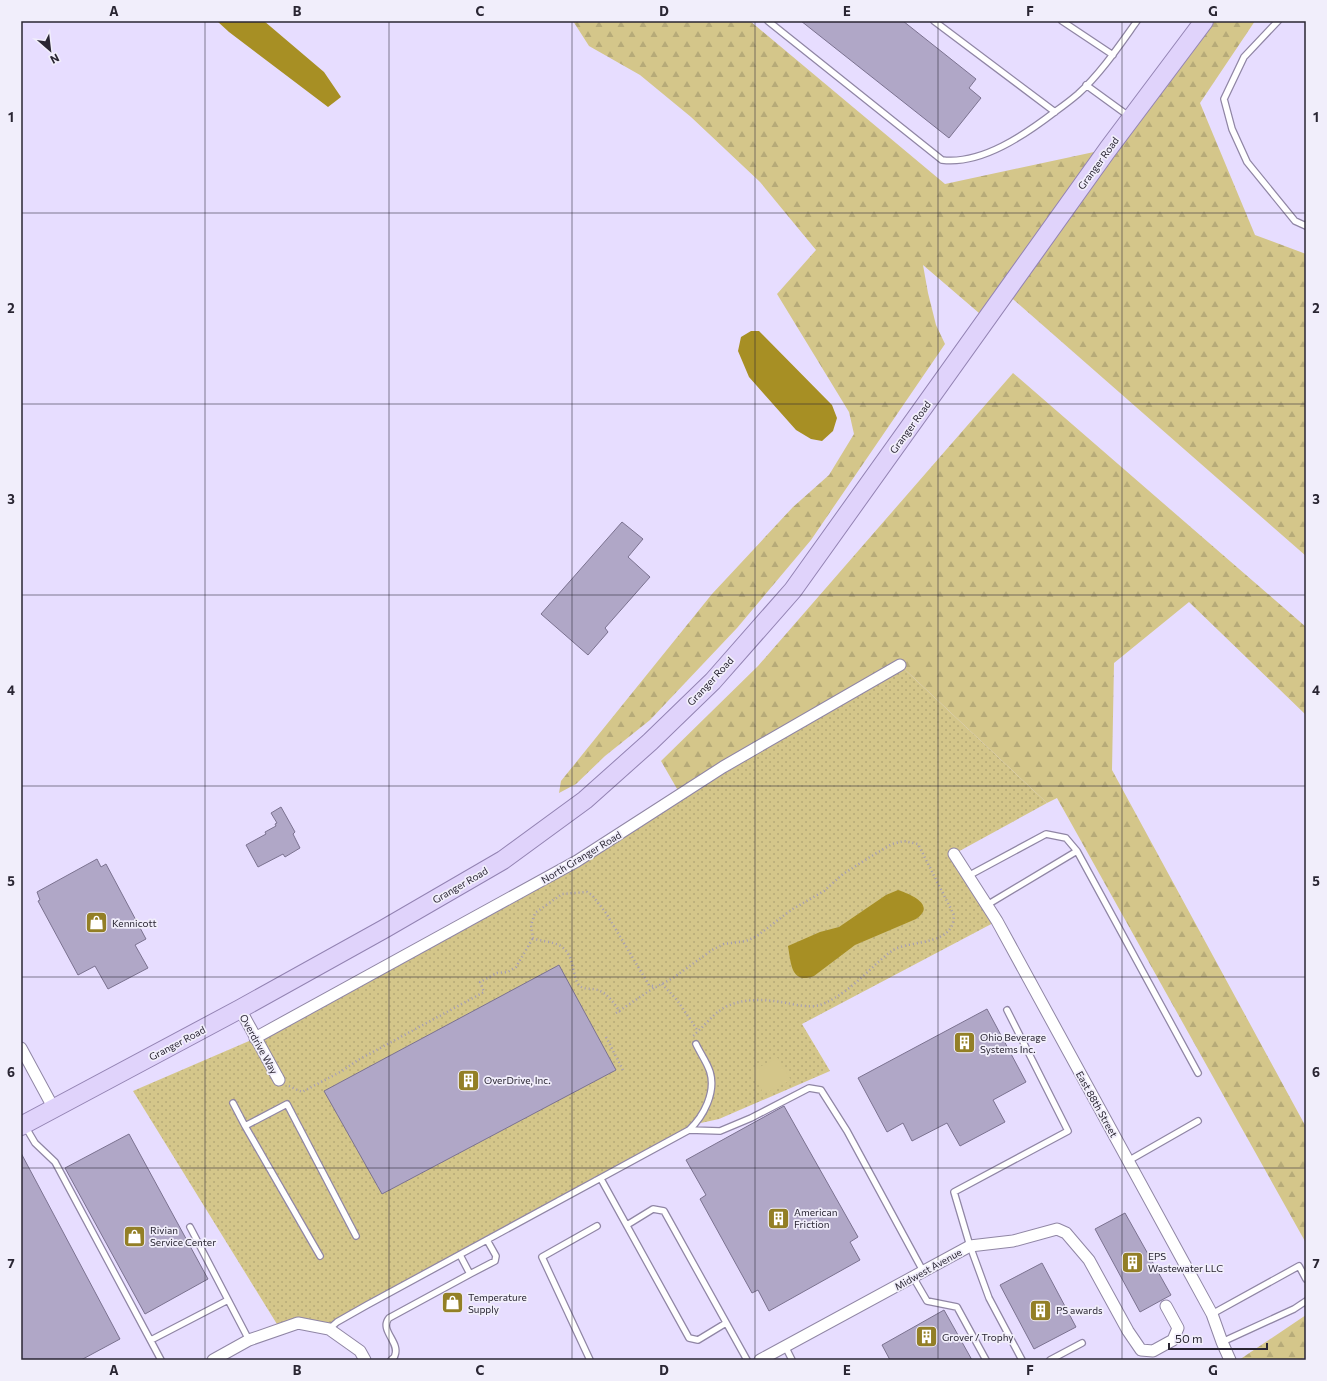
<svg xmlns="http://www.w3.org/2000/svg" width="1327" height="1381" font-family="Commissioner,sans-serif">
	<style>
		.grass { fill: url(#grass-dots) }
		.forest { fill: url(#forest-firs) }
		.green { fill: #d4c68a }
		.water { fill: #a78f24 }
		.building { fill: #b0a7c7; stroke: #7b7290 }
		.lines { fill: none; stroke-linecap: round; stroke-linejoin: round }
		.service-casing { stroke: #9086a5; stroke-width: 8 }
		.minor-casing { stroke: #9086a5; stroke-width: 13 }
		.primary-casing { stroke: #9383b3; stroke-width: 20 }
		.path { stroke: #a49cb7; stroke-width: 2.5; stroke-dasharray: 1 3; stroke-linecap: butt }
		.service { stroke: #fff; stroke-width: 5.5 }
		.minor { stroke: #fff; stroke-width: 11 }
		.primary { stroke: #e0d3fb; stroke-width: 18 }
		.grid { fill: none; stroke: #2a2633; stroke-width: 1; stroke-opacity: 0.55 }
		.labels { text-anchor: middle; stroke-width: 3.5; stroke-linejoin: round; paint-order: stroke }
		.street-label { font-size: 10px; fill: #2a2633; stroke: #f1eefb }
		.poi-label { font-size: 10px; fill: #2a2633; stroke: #f1eefb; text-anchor: start }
		.neatline { fill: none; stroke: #2a2633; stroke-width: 1.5 }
		.grid-label { font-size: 13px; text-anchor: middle; font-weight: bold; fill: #2a2633 }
	</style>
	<defs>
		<pattern id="grass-dots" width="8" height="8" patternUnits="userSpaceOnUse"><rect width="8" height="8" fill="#d4c68a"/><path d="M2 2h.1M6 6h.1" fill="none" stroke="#b6aa78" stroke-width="1.8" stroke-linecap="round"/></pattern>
		<pattern id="forest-firs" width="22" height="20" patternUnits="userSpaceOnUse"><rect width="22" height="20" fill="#d4c68a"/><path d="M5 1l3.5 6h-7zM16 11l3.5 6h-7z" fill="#b6aa78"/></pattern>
	</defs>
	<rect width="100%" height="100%" fill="#e7ddff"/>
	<!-- grass -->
	<path class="grass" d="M 900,665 L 1047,803 L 954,854 L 997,921 L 802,1024 L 830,1071 L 719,1119 L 696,1124 L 333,1326 L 298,1323 L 280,1329 L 133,1091 L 256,1038 L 440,937 Z"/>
	<!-- forest -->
	<path class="forest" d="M 573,21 L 750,21 L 945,184 L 1108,149 L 1204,21 L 1255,21 L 1200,103 L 1255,235 L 1306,254 L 1306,556 L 1006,293 L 986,319 L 923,265 L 928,293 L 936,325 L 945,344 L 811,540 L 737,628 L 650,720 L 605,756 L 576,784 L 559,793 L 561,781 L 712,594 L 793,507 L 829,475 L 854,434 L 849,412 L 777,294 L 816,250 L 760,182 L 691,117 L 640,75 L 589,46 Z
		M 1013,373 L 1306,627 L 1306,715 L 1189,602 L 1114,663 L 1112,770 L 1306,1127 L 1306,1243 L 1057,798 L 1047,803 L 900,665 L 680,794 L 661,761 L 758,666 Z
		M 1306,1315 L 1306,1357 L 1300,1360 L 1239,1360 Z"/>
	<!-- green -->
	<path class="green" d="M 401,1043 L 403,1043 L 405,1047 L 376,1062 L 373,1057 Z
		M 778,1058 L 791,1080 L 764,1094 L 751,1071 Z
		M 342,1071 L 353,1075 L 334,1085 L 323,1081 Z"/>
	<!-- water -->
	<path class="water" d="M 217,21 L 264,21 L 324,72 L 341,97 L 328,107 L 229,32 Z
		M 751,331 L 759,331 L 832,405 L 837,418 L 833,431 L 822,441 L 811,439 L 796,430 L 749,377 L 738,351 L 741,337 Z
		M 898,890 C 910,894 937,905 916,919 L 855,945 L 814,976 C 791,985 791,963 788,946 L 820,932 L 839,927 L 886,895 Z"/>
	<!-- building -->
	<path class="building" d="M 801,21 L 903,21 L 976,79 L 969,88 L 981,98 L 949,138 Z
		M 622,522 L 643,539 L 628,557 L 650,577 L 605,628 L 608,632 L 588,655 L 541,614 Z
		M 281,807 L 295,832 L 293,834 L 300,848 L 285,857 L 283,854 L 258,867 L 246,845 L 266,834 L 265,832 L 276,826 L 275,824 L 277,823 L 271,813 Z
		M 97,859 L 101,867 L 106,864 L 146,939 L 135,945 L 148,968 L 108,989 L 95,966 L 78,975 L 38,901 L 40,900 L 37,892 Z
		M 559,965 L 616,1070 L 382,1194 L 324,1091 Z
		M 987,1009 L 1026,1082 L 993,1100 L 1005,1122 L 960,1146 L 947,1123 L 912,1141 L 903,1123 L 887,1132 L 858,1078 Z
		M 784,1106 L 858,1237 L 850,1242 L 860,1260 L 769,1311 L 758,1290 L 752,1293 L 700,1199 L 706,1195 L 686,1160 Z
		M 129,1134 L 208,1279 L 145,1314 L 65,1168 Z
		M 21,1153 L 120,1339 L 81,1360 L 21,1360 Z
		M 1125,1213 L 1171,1295 L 1140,1312 L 1095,1229 Z
		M 1042,1263 L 1076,1327 L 1034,1349 L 1000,1285 Z
		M 944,1310 L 972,1360 L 890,1360 L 882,1345 Z"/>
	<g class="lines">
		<defs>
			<path id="service" d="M 768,21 L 942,160 C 982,165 1026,134 1056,111 C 1063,106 1071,100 1078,94 C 1101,73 1119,46 1137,21
				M 934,21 L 1055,112
				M 1062,21 L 1113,55
				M 1278,21 L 1244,57 L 1224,99 L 1232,129 L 1247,162 L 1295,221 L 1306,226
				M 1086,85 L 1130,117
				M 968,876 L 1046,834 L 1066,838 L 1077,851
				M 987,905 L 1077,851 L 1198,1073
				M 1007,1010 L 1068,1131 L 954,1192 L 970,1246 L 989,1298 L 1022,1360
				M 233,1103 L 245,1126 L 320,1256
				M 25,1126 L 35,1143 L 55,1162 L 161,1360
				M 245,1126 L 287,1104 L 356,1236
				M 689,1130 L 720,1131 L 751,1118 L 809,1088 L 821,1090 L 847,1131 L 923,1271
				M 1128,1161 L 1198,1121
				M 601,1179 L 689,1338 L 698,1340 L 726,1323
				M 627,1225 L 653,1209 L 664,1211 L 747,1360
				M 190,1227 L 249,1340
				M 460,1255 L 470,1274 L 495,1261 L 496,1256 L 487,1240
				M 913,1277 L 927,1301 L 957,1307 L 986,1360
				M 1212,1314 L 1299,1266 L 1306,1279
				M 329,1329 L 337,1322 L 367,1305 L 689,1130 C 704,1116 716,1092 710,1072 C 707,1062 700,1053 696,1044
				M 151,1340 L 228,1300
				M 1222,1342 L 1294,1309 L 1306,1301
				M 785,1346 L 792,1360
				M 391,1360 C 393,1358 395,1357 395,1355 C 400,1342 379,1330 389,1318 L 470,1274
				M 590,1360 L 542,1257 L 597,1226
				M 1050,1360 L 1082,1343"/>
			<path id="minor" d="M 954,854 L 997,921 L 1212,1314 L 1222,1342 L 1230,1360
				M 240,1009 L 279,1080
				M 255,1038 L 577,861 L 723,767 L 900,665
				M 21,1048 L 54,1109
				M 213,1360 L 249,1340 L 298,1323 L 329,1329 L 360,1351 L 365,1360
				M 760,1360 L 970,1246 L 1013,1241 L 1057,1229 L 1066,1233 L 1089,1260 L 1128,1331 L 1141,1350 L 1153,1351 L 1173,1340 L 1178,1328 L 1166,1306"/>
			<path id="primary" d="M 21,1126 L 240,1009 L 384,929 L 503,860 L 585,800 L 650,742 L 713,681 L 793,590 L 1108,149 L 1204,21"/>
		</defs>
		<!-- service casing -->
		<use href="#service" class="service-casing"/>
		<!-- minor casing -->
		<use href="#minor" class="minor-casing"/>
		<!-- primary casing -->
		<use href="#primary" class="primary-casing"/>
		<!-- path -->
		<path class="path" d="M 662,984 L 677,1000 L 698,1031
			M 620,1012 C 614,1003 608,994 598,990 C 592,988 585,990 580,986 C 571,978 576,957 562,947 C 554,941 542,942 533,938 L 531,925 L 535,913 L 562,894 L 587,892 L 592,895 L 606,913 L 649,985 L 656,987 L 673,978 L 712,950 L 724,944 L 746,941 L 757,936 L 791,910 L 824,891 L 843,874 L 870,857 L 892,844 L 904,841 L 918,844 L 954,915 C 954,945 915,940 895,949 C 888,953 882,959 876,964 C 860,979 842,997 820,1005 C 811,1008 796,1005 787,1003 C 765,999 738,997 719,1011 C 712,1016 701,1029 693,1036
			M 616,1013 L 655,987
			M 606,1037 L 624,1072
			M 289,1086 L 302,1092 L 342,1071 L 358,1060 L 484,992 L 480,982 L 497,973 L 508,972 L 516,967 L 533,938"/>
		<!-- service -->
		<use href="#service" class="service"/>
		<!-- minor -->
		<use href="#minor" class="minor"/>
		<!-- primary -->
		<use href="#primary" class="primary"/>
	</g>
	<!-- grid -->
	<path class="grid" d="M 205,21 L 205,1360M 389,21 L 389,1360M 572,21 L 572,1360M 755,21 L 755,1360M 938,21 L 938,1360M 1122,21 L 1122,1360M 21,213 L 1306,213M 21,404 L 1306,404M 21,595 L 1306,595M 21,786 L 1306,786M 21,977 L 1306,977M 21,1168 L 1306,1168"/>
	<!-- icons -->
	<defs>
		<symbol id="shop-square" viewBox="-11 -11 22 22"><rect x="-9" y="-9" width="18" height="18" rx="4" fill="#937f26" stroke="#f1eefb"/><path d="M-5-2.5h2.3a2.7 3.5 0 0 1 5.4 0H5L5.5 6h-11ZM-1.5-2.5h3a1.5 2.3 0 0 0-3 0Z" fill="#fff"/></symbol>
		<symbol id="building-square" viewBox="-11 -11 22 22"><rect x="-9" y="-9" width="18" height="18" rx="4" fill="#937f26" stroke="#f1eefb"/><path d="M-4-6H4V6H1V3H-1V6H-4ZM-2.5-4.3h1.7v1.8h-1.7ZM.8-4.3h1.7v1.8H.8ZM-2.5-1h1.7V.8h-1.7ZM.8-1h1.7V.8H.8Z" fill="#fff"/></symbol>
	</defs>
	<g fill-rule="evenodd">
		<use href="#shop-square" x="84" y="910" width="25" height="25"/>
		<use href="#building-square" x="952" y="1030" width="25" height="25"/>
		<use href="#building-square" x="456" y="1068" width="25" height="25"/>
		<use href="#building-square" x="766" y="1206" width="25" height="25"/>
		<use href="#shop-square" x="122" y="1224" width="25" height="25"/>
		<use href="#building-square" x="1120" y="1250" width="25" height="25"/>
		<use href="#shop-square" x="440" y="1290" width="25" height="25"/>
		<use href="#building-square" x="1028" y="1298" width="25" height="25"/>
		<use href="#building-square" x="914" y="1324" width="25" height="25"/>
	</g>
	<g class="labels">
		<!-- street labels -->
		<g class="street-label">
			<text transform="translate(1098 163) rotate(-54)" y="4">Granger Road</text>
			<text transform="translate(910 427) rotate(-54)" y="4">Granger Road</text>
			<text transform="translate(710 681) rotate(-47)" y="4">Granger Road</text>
			<text transform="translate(581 857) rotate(-31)" y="4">North Granger Road</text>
			<text transform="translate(460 885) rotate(-30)" y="4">Granger Road</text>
			<text transform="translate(177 1043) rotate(-28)" y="4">Granger Road</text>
			<text transform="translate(259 1044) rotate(61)" y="4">Overdrive Way</text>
			<text transform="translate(1097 1104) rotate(61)" y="4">East 88th Street</text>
			<text transform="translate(928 1269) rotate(-29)" y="4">Midwest Avenue</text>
		</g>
		<!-- poi labels -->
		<g class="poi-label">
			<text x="112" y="927">Kennicott</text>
			<text x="980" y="1041">Ohio Beverage<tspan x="980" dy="12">Systems Inc.</tspan></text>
			<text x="484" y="1084">OverDrive, Inc.</text>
			<text x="794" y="1216">American<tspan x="794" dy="12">Friction</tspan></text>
			<text x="150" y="1234">Rivian<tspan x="150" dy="12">Service Center</tspan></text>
			<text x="1148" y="1260">EPS<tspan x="1148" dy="12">Wastewater LLC</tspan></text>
			<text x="468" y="1301">Temperature<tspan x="468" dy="12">Supply</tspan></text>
			<text x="1056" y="1314">PS awards</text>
			<text x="942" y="1341">Grover / Trophy</text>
		</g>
	</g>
	<!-- border -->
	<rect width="1327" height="1381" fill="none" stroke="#f1eefb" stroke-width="44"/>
	<!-- north arrow -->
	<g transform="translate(50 50) rotate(152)" stroke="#f1eefb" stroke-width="3" paint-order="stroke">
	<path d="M0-3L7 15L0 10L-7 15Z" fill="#2a2633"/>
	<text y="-6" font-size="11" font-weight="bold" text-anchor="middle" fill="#2a2633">N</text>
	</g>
	<!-- scale -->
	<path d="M1169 1343v6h98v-6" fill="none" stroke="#2a2633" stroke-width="2"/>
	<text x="1175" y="1343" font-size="12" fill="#2a2633" stroke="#f1eefb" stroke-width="3" paint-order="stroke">50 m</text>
	<rect x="22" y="22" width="1283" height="1337" class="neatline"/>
	<g class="grid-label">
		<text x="114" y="16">A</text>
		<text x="297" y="16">B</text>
		<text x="480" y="16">C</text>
		<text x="664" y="16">D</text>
		<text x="847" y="16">E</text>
		<text x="1030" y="16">F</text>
		<text x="1213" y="16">G</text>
		<text x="11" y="122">1</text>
		<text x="1316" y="122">1</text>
		<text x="11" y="313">2</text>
		<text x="1316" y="313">2</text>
		<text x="11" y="504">3</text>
		<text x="1316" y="504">3</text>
		<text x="11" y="695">4</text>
		<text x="1316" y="695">4</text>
		<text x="11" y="886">5</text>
		<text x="1316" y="886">5</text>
		<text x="11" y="1077">6</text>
		<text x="1316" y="1077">6</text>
		<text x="11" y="1268">7</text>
		<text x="1316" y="1268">7</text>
		<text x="114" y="1375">A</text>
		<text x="297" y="1375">B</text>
		<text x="480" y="1375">C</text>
		<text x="664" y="1375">D</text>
		<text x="847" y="1375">E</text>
		<text x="1030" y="1375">F</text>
		<text x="1213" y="1375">G</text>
	</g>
</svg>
